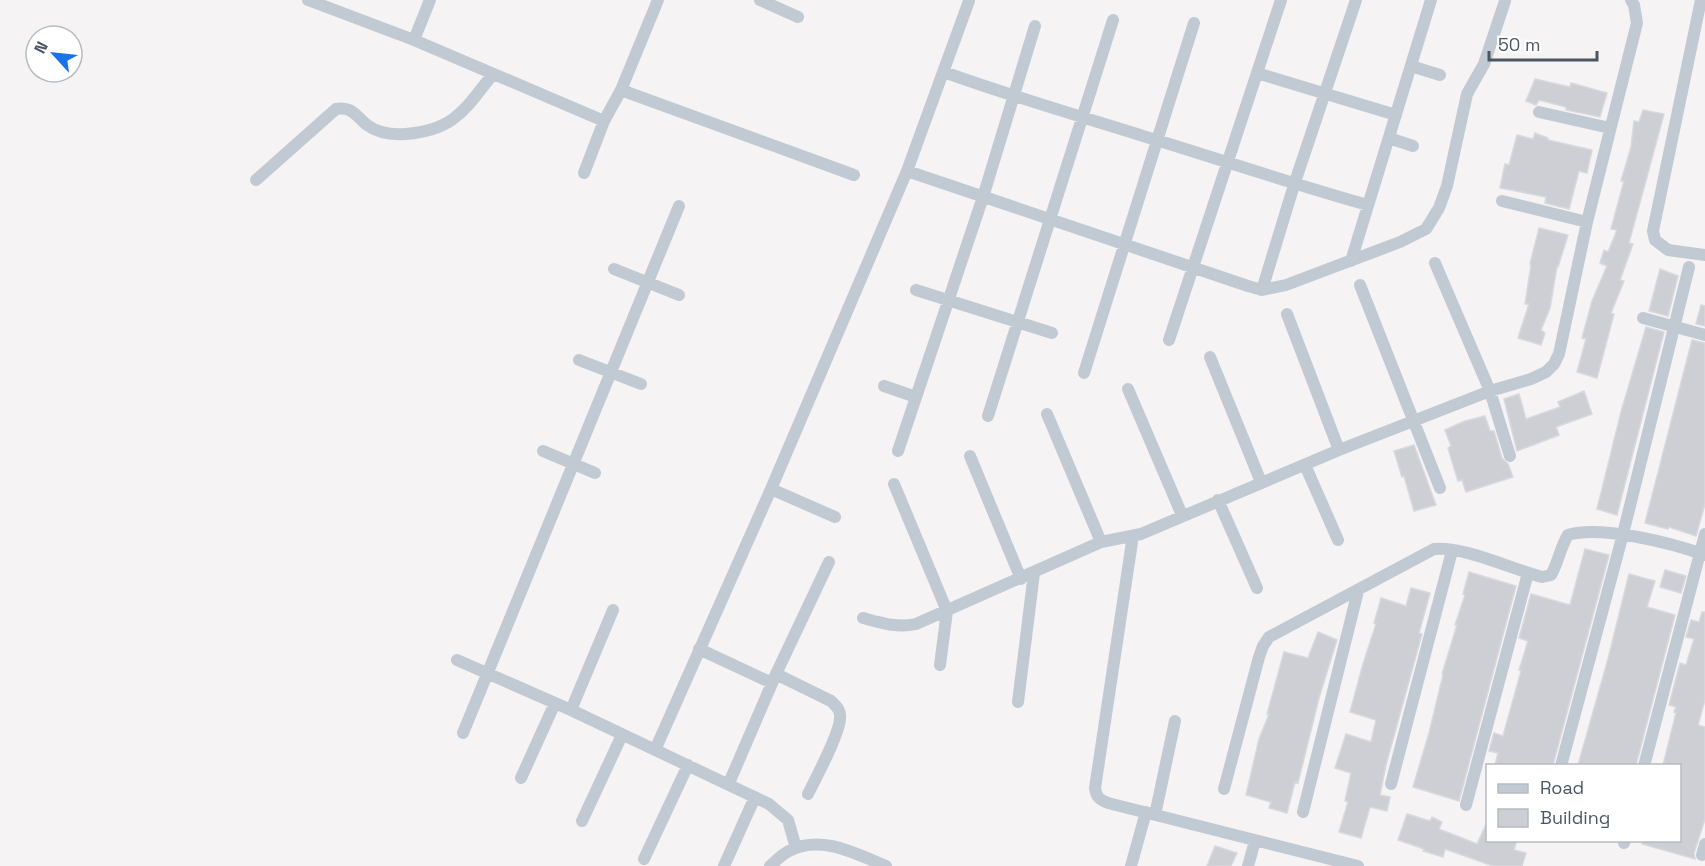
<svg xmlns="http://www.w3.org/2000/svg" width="1705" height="866" font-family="'Space Grotesk',sans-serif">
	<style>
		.building { fill: #cdcfd5; stroke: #d7d9de; stroke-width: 1.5 }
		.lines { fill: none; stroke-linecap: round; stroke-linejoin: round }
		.street { stroke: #c1cad2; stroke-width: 12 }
	</style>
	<rect width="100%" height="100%" fill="#f5f3f3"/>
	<!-- building -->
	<path class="building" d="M 1535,79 L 1570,87 L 1571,83 L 1607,93 L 1600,117 L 1566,110 L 1566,107 L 1539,100 L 1536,105 L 1526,101 Z
		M 1643,110 L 1664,114 L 1629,243 L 1633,244 L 1620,280 L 1624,281 L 1611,313 L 1614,314 L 1597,378 L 1577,372 L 1586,339 L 1582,338 L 1592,301 L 1607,266 L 1600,263 L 1604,250 L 1608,252 L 1617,230 L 1611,229 L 1624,181 L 1621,181 L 1631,147 L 1634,121 L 1639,122 Z
		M 1535,133 L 1548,138 L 1548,140 L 1592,150 L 1587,173 L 1579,171 L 1569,209 L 1545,203 L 1546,197 L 1500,188 L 1505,164 L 1509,165 L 1517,135 L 1533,139 Z
		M 1539,228 L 1568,235 L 1558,267 L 1557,266 L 1550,308 L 1541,330 L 1545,333 L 1541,345 L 1518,338 L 1529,304 L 1525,304 L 1531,265 L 1530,264 Z
		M 1660,269 L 1678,276 L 1668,316 L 1649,311 Z
		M 1701,305 L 1705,306 L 1705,326 L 1696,324 Z
		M 1646,327 L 1664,332 L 1617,515 L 1597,509 L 1621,412 Z
		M 1692,340 L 1705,343 L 1705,504 L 1696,536 L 1669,527 L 1668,529 L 1645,523 Z
		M 1584,391 L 1592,414 L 1556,427 L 1559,435 L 1517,451 L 1504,399 L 1519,394 L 1526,419 L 1560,407 L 1558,402 Z
		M 1485,416 L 1490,431 L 1494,431 L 1502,458 L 1508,464 L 1513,477 L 1466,492 L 1462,480 L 1458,481 L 1448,448 L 1451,446 L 1445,430 L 1465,421 Z
		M 1414,445 L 1436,505 L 1414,511 L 1404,476 L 1402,477 L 1394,451 Z
		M 1585,549 L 1609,555 L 1553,765 L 1495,765 L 1498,753 L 1489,751 L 1494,733 L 1503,736 L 1521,671 L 1519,670 L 1528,641 L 1519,638 L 1531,594 L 1570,605 Z
		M 1665,570 L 1686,576 L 1681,593 L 1660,587 Z
		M 1469,572 L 1516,586 L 1459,801 L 1413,787 L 1429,733 L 1443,675 L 1442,674 L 1457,625 L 1455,625 L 1465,595 L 1463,594 Z
		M 1629,574 L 1655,581 L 1647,607 L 1675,615 L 1636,765 L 1578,765 L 1608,659 Z
		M 1411,588 L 1430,593 L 1419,633 L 1422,634 L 1386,765 L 1380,795 L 1390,797 L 1387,811 L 1370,807 L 1361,838 L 1339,832 L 1348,802 L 1345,801 L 1351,773 L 1335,768 L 1346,734 L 1371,742 L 1376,720 L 1350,712 L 1363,664 L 1376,624 L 1374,623 L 1381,598 L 1406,606 Z
		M 1702,612 L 1705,612 L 1705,700 L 1698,725 L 1705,727 L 1705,819 L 1694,853 L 1695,859 L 1642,844 L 1642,840 L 1680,840 L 1680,765 L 1663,765 L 1676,713 L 1674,712 L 1676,707 L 1669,705 L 1680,663 L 1686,665 L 1694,639 L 1686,637 L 1691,620 L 1699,622 Z
		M 1318,632 L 1337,640 L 1319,698 L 1298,783 L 1295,782 L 1287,813 L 1269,808 L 1271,802 L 1246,795 L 1259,739 L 1269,714 L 1267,714 L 1284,652 L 1308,658 Z
		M 1407,814 L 1430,821 L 1432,817 L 1442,822 L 1439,829 L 1477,844 L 1488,820 L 1488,840 L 1517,840 L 1514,850 L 1526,853 L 1522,866 L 1493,866 L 1445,849 L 1443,857 L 1423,851 L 1424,849 L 1398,840 Z
		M 1215,846 L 1237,853 L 1231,866 L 1207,866 Z"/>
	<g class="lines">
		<!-- street -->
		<path class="street" d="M 308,0 L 414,40 L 604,121
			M 760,0 L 798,17
			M 1701,0 L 1653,231 L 1655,240 L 1668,250 L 1705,255
			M 414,40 L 430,0
			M 1411,66 L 1440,75
			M 944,72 C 1013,97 1083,117 1153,139 C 1225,161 1296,185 1368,205
			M 1257,73 L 1396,115
			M 621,90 L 854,175
			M 1539,112 L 1610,128
			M 1389,138 L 1413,146
			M 907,171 L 1248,286 L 1262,290 L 1286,285 L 1400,242 L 1426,229 L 1439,208 L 1447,186 L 1467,94 L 1484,64 L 1505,1
			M 584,173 L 604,121 L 621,90 L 658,0
			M 256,180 L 336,109 C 352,106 356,116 367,125 C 378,133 393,135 406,134 C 455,130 465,109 493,74
			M 1502,201 L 1587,222
			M 1351,261 L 1431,0
			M 1435,263 L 1490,391 L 1510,456
			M 614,269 L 679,295
			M 1360,285 L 1440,488
			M 916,290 L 1052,333
			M 1262,290 L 1294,185 L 1356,0
			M 1287,314 L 1339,450
			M 1643,318 L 1705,335
			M 1169,340 L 1281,0
			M 1210,357 L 1261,482
			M 579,360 L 641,384
			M 1084,373 L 1194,23
			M 884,386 L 916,397
			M 1128,389 L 1182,515
			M 1047,414 L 1101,542
			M 988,416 L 1113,20
			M 543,451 L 595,473
			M 898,451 L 983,197 L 1035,26
			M 970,456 L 1021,579
			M 1305,465 L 1338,540
			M 894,484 L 947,611 L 940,665
			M 771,489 L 835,517
			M 1218,500 L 1257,588
			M 1131,537 L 1132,542 L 1095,788 C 1096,797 1100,800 1108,803 L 1358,866
			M 863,618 C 882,623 897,628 916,624 L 1101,542 L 1141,534 L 1339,450 L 1490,391 L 1531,379 L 1546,372 L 1554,364 L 1559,354 L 1587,222 L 1637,23 L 1634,5 L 1631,0
			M 699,649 L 772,683
			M 457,660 L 571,710 L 769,804 L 788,820 L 796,848
			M 776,674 L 831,701 C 836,706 841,710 840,718 C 840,733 816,778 808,794
			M 1018,702 L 1034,573
			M 571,710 L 613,610
			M 463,733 L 679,206
			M 655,750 L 771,489 L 907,171 L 969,1
			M 1561,766 L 1623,534 L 1689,267
			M 1644,766 L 1705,534
			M 521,778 L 555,703
			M 729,783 L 776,674 L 829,562
			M 1391,784 L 1452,551
			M 1224,789 L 1259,657 L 1263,646 L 1269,637 L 1434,549 C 1464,546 1511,569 1542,577 L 1551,575 C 1558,563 1560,548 1568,535 C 1601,525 1672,543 1705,555
			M 1466,805 L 1528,573
			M 1303,812 L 1358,591
			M 1155,815 L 1175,721
			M 582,821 L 622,735
			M 1624,843 L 1625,840
			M 1702,855 L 1705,844
			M 644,859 L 688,765
			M 724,866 L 755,797
			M 770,866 C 776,861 782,854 789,851 C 821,834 856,854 886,866
			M 1131,866 L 1146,812
			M 1248,866 L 1255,841"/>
	</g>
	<!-- legend -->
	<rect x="1486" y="764" width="195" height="78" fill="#ffffff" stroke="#b7bbc0" stroke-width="1.5"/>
	<rect x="1498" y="784" width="30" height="9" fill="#c1cad2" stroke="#b7bbc0" stroke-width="1.5"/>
	<text x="1540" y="794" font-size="18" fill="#4a5661">Road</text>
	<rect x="1498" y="809" width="30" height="18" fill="#cdcfd5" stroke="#b7bbc0" stroke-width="1.5"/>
	<text x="1540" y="824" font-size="18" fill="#4a5661">Building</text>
	<!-- north arrow -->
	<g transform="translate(54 54) rotate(297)"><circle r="28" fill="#ffffff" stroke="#b7bbc0" stroke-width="1.5"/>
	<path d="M0-4.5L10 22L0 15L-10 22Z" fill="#1a73e8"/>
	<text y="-9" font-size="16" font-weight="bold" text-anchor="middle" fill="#4a5661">N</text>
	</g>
	<!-- scale -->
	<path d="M1489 51v9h108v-9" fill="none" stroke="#4a5661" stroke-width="3"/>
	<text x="1498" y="51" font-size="18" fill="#4a5661" stroke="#ffffff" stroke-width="4.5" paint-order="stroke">50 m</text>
</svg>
